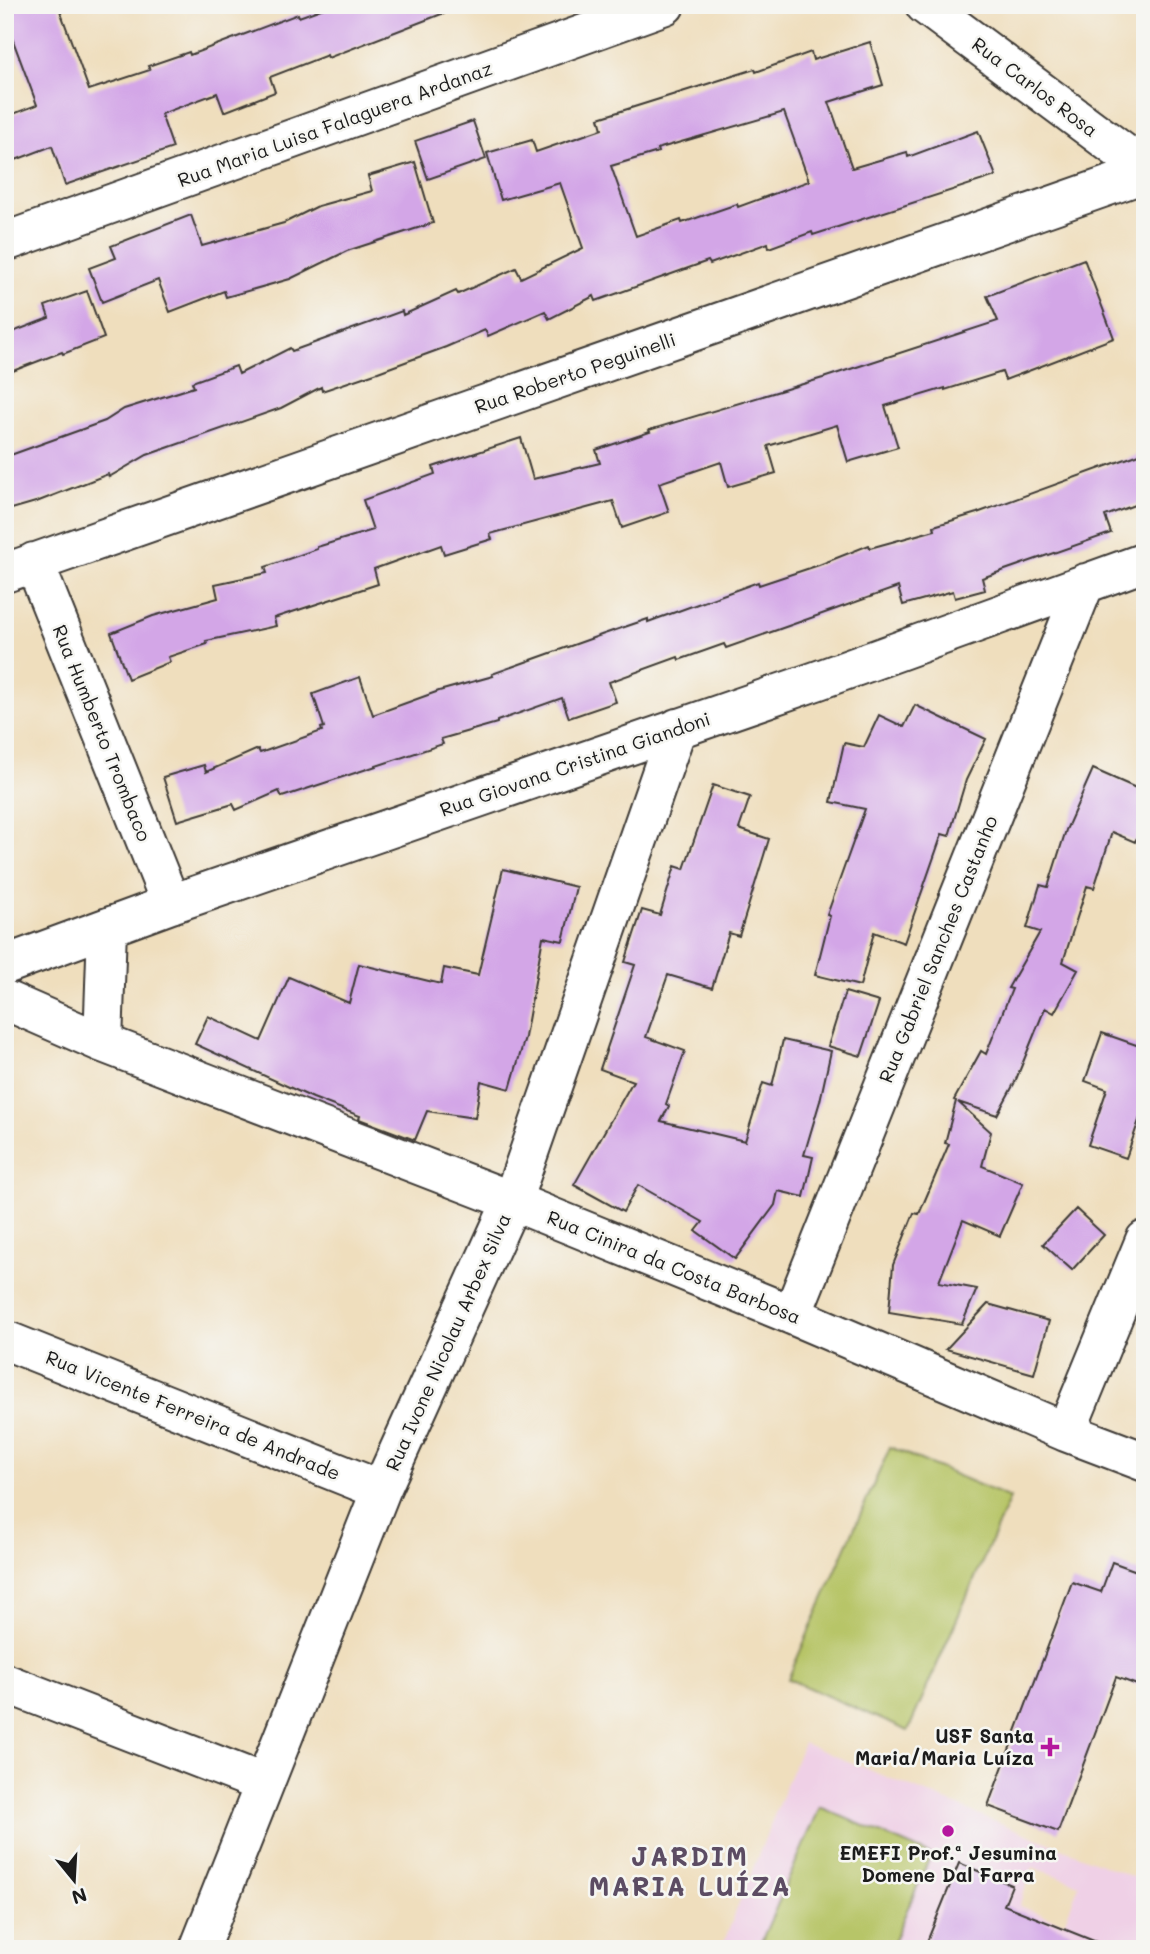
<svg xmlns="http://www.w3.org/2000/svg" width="1150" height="1954" font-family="Mali,sans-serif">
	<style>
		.built { fill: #efd0e6; fill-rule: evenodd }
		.green { fill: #b7c567; stroke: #6a7042; stroke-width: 2 }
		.building { fill: #d3a6e7; fill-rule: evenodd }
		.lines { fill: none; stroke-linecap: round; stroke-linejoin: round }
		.street-casing { stroke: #3c3934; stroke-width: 42 }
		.secondary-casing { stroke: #3c3934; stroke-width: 42 }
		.street { stroke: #fff; stroke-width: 38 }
		.secondary { stroke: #fff; stroke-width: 38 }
		.poi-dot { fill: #b5179e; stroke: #f6f6f2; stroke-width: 2.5 }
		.labels { text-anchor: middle; stroke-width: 5; stroke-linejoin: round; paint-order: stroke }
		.street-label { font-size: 19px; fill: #1c1c1c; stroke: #f6f6f2 }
		.poi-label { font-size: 19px; font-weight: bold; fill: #1c1c1c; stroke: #f6f6f2; text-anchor: end }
		.district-label { font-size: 26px; font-weight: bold; letter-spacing: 2px; fill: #5c4c63; stroke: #f6f6f2 }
	</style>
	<rect width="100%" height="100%" fill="#f6f6f2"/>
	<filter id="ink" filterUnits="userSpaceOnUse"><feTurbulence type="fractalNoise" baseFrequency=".0143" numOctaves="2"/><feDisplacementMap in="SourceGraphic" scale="14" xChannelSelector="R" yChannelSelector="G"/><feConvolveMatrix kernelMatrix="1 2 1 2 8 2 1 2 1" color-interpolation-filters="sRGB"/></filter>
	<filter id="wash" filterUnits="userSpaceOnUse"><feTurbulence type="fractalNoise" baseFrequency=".00686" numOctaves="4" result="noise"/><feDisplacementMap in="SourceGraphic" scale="28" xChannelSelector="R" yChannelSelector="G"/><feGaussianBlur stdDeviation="1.57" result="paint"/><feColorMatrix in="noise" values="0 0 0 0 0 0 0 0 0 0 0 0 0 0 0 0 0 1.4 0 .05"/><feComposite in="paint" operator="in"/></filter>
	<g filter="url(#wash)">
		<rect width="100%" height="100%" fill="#efdebd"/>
		<!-- built -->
		<path class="built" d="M 803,1743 L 1145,1882 L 1145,1949 L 1114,1949 L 1026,1914 L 986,1949 L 1012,1885 L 959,1864 L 924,1949 L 890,1949 L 931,1855 L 820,1808 L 758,1949 L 721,1949 ZM 1033,1867 L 1079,1884 L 1064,1923 L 1019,1906 Z"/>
		<!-- green -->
		<path class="green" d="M 890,1447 L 1010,1498 L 908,1731 L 788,1679 Z
			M 820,1807 L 931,1855 L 890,1949 L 758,1949 Z"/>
		<g id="blocks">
			<!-- building -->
			<path class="building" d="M 5,5 L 58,5 L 89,90 L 150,70 L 148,66 L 189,52 L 190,55 L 298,14 L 299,17 L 332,5 L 457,5 L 457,8 L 328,58 L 327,55 L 270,77 L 275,92 L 224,112 L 217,93 L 161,114 L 173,148 L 65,185 L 52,146 L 5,164 L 5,117 L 37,105 L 5,19 Z
				M 870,42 L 883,85 L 829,102 L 852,168 L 907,152 L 908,157 L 978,131 L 996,176 L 813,235 L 812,232 L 769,248 L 768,243 L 710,264 L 708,261 L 596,301 L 594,296 L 549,319 L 545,311 L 488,336 L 485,330 L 446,347 L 378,372 L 322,391 L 321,387 L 281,408 L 147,455 L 109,477 L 108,474 L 39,501 L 5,511 L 5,457 L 105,421 L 124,409 L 194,387 L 192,382 L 236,366 L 239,374 L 290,348 L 292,351 L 402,311 L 403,315 L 456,291 L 458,294 L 516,268 L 521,278 L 583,248 L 560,183 L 501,200 L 487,153 L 532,140 L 536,152 L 602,129 L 599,118 L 755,69 L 756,72 L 811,52 L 813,60 ZM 784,112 L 809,181 L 738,207 L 737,204 L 682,223 L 681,220 L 636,236 L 611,166 L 658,152 L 657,149 Z
				M 473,121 L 486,159 L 428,179 L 415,141 Z
				M 415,162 L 433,223 L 347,251 L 290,279 L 226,297 L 224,291 L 170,312 L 158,280 L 102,302 L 89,268 L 116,258 L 111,246 L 191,215 L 202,246 L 284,223 L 318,206 L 372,191 L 368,176 Z
				M 1084,259 L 1114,338 L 1005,380 L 1002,372 L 945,390 L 945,388 L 885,406 L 898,447 L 848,462 L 837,425 L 768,446 L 776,473 L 728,487 L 721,462 L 659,483 L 669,512 L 622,528 L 613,501 L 490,534 L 492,539 L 444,554 L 441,545 L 374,569 L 378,584 L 274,618 L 276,626 L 206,641 L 207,644 L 168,657 L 170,662 L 128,679 L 111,633 L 153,616 L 218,598 L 215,584 L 267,573 L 265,567 L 317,549 L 317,547 L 373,530 L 363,500 L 435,474 L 433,467 L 521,438 L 533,479 L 600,463 L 596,450 L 650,432 L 649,430 L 823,378 L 998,321 L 987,296 Z
				M 87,291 L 104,338 L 63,354 L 62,352 L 5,374 L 5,335 L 49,318 L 45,306 Z
				M 1145,452 L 1145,501 L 1105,516 L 1111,533 L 982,578 L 985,590 L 955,598 L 953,591 L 903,605 L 898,587 L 726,648 L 724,644 L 679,660 L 678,657 L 609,682 L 616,702 L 569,718 L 562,698 L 497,721 L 497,723 L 441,739 L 443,744 L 282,797 L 279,791 L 236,810 L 233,804 L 177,821 L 163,777 L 204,765 L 206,772 L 258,749 L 260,753 L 322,731 L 321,728 L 324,727 L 313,694 L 360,677 L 373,715 L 439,691 L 493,676 L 492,674 L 604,634 L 648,619 L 648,622 L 758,582 L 759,585 L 819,565 L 869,545 L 870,548 L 935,530 L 934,526 L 977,513 Z
				M 915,705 L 986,739 L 966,780 L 949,836 L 942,834 L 904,943 L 874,932 L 860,986 L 815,975 L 830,916 L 827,915 L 865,809 L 831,802 L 844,743 L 864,747 L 879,715 L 904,727 Z
				M 1093,769 L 1145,792 L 1145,820 L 1135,842 L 1112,832 L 1094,888 L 1087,886 L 1063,962 L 1078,970 L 1054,1013 L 1045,1008 L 1015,1082 L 997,1115 L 958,1102 L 991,1132 L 982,1166 L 1023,1183 L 1000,1236 L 963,1220 L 939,1282 L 977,1289 L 962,1324 L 889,1312 L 893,1265 L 914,1213 L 919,1214 L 949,1144 L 945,1143 L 956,1101 L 954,1100 L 981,1051 L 986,1054 L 1012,989 L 1008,988 L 1040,932 L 1027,928 L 1040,885 L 1048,887 L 1066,830 Z
				M 713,785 L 750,797 L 739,829 L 769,839 L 739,936 L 729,933 L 712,988 L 668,975 L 646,1037 L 685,1051 L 666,1104 L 669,1106 L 661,1121 L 745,1141 L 763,1083 L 772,1086 L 783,1040 L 831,1051 L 820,1101 L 804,1155 L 813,1157 L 804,1197 L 778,1191 L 775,1205 L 735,1259 L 696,1231 L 703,1222 L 638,1185 L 623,1212 L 574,1185 L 633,1081 L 600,1069 L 635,965 L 625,962 L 642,910 L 660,915 L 675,866 L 684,869 Z
				M 503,869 L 576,887 L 563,941 L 543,937 L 525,1037 L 510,1089 L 481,1081 L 475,1118 L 427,1111 L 415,1140 L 359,1119 L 360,1116 L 313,1098 L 195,1044 L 208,1016 L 261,1041 L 289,977 L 349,1003 L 359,964 L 441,984 L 444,968 L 478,975 Z
				M 845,992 L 879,1002 L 861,1056 L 828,1046 Z
				M 1102,1033 L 1145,1048 L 1145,1103 L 1126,1158 L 1088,1145 L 1107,1089 L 1085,1081 Z
				M 1076,1209 L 1104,1235 L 1072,1270 L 1043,1244 Z
				M 988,1304 L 1049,1321 L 1034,1374 L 946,1349 Z
				M 1112,1562 L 1145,1574 L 1145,1688 L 1116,1677 L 1058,1832 L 988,1806 L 1072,1582 L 1101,1592 Z
				M 959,1863 L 1012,1885 L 1004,1905 L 1109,1947 L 1109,1949 L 924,1949 Z"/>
		</g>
	</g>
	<g filter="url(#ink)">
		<use href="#blocks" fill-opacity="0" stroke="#3c3934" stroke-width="2"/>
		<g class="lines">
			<defs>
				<path id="street" d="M 5,242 L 665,5
					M 34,562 L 171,904
					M 5,573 L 1145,173
					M 5,965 L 171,904 L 816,681 L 1145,562
					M 5,1000 L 103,1043 L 512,1201 L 792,1315 L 1066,1432 L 1145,1462
					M 103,1043 L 107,928
					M 792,1315 L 1085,583
					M 5,1340 L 381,1490
					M 1066,1432 L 1145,1240
					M 5,1683 L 263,1783
					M 199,1949 L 381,1490 L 512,1201 L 677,728"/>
				<path id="secondary" d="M 925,5 L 1145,169"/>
			</defs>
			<!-- street casing -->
			<use href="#street" class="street-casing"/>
			<!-- secondary casing -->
			<use href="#secondary" class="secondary-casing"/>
			<!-- street -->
			<use href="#street" class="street"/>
			<!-- secondary -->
			<use href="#secondary" class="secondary"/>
		</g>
	</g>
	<!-- markers -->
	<g class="poi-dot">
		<path d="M1046.5 1736.5h7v7h7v7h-7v7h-7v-7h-7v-7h7z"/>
		<circle cx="948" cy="1831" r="7"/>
	</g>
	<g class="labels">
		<!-- street labels -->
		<g class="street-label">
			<text transform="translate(1035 87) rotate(37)" y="7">Rua Carlos Rosa</text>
			<text transform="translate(335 124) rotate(-20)" y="7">Rua Maria Luisa Falaguera Ardanaz</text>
			<text transform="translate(575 373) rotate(-19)" y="7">Rua Roberto Peguinelli</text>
			<text transform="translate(102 733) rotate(68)" y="7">Rua Humberto Trombaco</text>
			<text transform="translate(575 764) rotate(-19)" y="7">Rua Giovana Cristina Giandoni</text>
			<text transform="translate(938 949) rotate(-68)" y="7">Rua Gabriel Sanches Castanho</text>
			<text transform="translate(674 1267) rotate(22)" y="7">Rua Cinira da Costa Barbosa</text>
			<text transform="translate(448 1342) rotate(-66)" y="7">Rua Ivone Nicolau Arbex Silva</text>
			<text transform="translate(193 1415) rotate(22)" y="7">Rua Vicente Ferreira de Andrade</text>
		</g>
		<!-- poi labels -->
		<g class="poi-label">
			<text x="1034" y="1743">USF Santa<tspan x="1034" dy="22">Maria/Maria Luíza</tspan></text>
			<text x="948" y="1860" text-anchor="middle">EMEFI Prof.ª Jesumina<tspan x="948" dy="22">Domene Dal Farra</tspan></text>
		</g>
		<!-- district labels -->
		<g class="district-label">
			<text x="690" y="1866">JARDIM<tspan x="690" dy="30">MARIA LUÍZA</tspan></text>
		</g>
	</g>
	<!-- margin -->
	<rect width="1150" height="1954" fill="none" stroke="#f6f6f2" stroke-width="28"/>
	<!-- north arrow -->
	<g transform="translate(74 1880) rotate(162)" stroke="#f6f6f2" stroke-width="5" paint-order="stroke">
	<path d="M0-5L12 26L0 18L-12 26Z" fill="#1c1c1c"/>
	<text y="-10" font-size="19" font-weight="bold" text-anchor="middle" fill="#1c1c1c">N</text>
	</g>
</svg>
